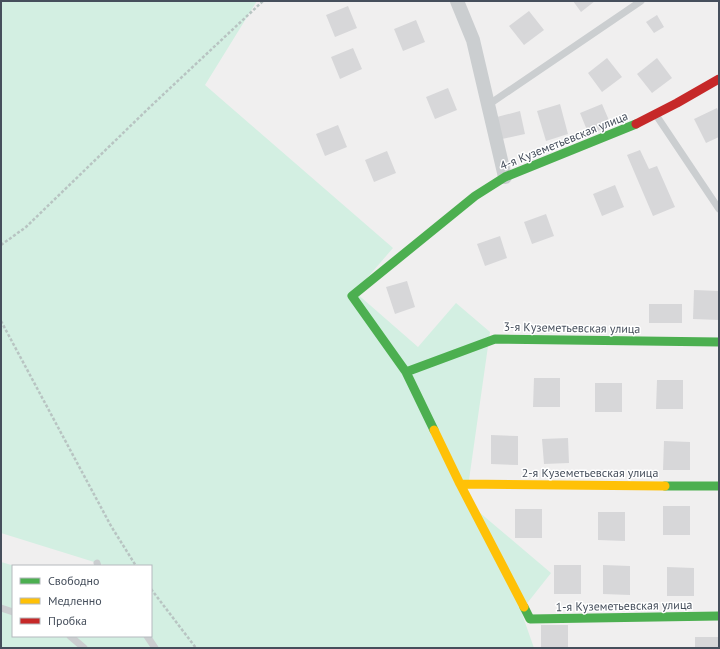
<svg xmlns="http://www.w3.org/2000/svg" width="720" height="649" font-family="'PT Sans',sans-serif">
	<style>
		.green { fill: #d3efe2 }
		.building { fill: #d7d7d9 }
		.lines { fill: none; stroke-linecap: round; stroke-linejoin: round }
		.path { stroke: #b8c4c2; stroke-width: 2.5; stroke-dasharray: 3 2; stroke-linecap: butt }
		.lane { stroke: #cbced0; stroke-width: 7 }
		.street { stroke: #cbced0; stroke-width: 14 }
		.fast { stroke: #4caf50; stroke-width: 9 }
		.slow { stroke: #ffc107; stroke-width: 9 }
		.jam { stroke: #c62828; stroke-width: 9 }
		.labels { text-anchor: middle; stroke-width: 3; stroke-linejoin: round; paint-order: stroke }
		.street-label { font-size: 12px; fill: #464f5c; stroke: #fff }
	</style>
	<rect width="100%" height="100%" fill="#f0efef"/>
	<!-- green -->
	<path class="green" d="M 1,1 L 257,1 L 205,85 L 393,248 L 355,292 L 418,347 L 456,303 L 490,332 L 466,501 L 551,573 L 521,611 L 534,648 L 1,648 L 1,562 L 15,566 L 13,566 L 13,636 L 151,636 L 151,566 L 107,566 L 1,533 Z"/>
	<!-- building -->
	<path class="building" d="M 573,1 L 595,1 L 581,12 Z
		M 348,6 L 357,28 L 335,37 L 326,15 Z
		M 529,11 L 544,30 L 524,45 L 509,26 Z
		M 657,15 L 664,27 L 654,33 L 646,22 Z
		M 416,20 L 425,42 L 403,51 L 394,29 Z
		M 353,48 L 362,69 L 340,79 L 331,57 Z
		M 607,58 L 622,77 L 602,92 L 588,73 Z
		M 657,58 L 672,78 L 652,93 L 637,74 Z
		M 448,88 L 457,110 L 435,119 L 426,97 Z
		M 560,104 L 568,134 L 546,141 L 537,111 Z
		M 602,104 L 611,125 L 589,135 L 580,113 Z
		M 717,108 L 719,113 L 719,137 L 706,143 L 694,119 Z
		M 520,111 L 525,134 L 502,139 L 497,117 Z
		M 338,125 L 347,147 L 325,156 L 316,134 Z
		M 640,150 L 649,169 L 657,166 L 675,207 L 653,216 L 627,155 Z
		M 387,151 L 396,173 L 374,182 L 365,160 Z
		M 615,185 L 624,207 L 602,216 L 593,194 Z
		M 546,214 L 554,236 L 532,244 L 524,222 Z
		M 500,236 L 507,258 L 485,266 L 477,244 Z
		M 407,281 L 415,307 L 395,314 L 386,287 Z
		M 694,290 L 719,291 L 719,320 L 693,319 Z
		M 649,304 L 682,304 L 682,323 L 649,323 Z
		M 534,378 L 560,378 L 560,407 L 533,407 Z
		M 657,380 L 683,380 L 683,409 L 656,409 Z
		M 595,383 L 622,383 L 622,412 L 595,412 Z
		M 491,435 L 518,436 L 518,465 L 491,464 Z
		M 568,438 L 569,463 L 544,464 L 542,439 Z
		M 664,441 L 690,442 L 690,470 L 663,470 Z
		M 663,506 L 690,506 L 690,535 L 663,535 Z
		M 515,509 L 542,509 L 542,538 L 515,538 Z
		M 598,512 L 625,512 L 625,541 L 598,540 Z
		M 554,565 L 581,565 L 581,594 L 554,594 Z
		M 603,565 L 630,566 L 630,595 L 603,594 Z
		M 667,567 L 694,568 L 694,596 L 667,596 Z
		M 541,625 L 568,625 L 568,648 L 541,648 Z
		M 695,637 L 719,637 L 719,648 L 695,648 Z"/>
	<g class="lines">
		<!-- path -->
		<path class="path" d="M 1,245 L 26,227 L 151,106 L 263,1
			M 1,321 L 111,526 L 136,566
			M 151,589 L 196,648"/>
		<!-- lane -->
		<path class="lane" d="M 488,105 L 641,1
			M 656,115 L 719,209
			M 97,563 L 98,566
			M 1,608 L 13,612
			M 70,636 L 84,648
			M 147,636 L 155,648"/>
		<!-- street -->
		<path class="street" d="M 457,1 L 473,40 L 505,177"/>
		<!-- fast -->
		<path class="fast" d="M 406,372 L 495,339 L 719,342
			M 434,430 L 406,372 L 352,296 L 475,196 L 505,177 L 636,124
			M 665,486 L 719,486
			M 524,607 L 530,619 L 719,616"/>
		<!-- slow -->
		<path class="slow" d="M 434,430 L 460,484 L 524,607
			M 460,484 L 665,486"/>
		<!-- jam -->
		<path class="jam" d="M 636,124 L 677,103 L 719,79"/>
	</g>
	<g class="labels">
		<!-- street labels -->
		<g class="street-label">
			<text transform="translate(564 141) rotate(-22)" y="4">4-я Куземетьевская улица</text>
			<text transform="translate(572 328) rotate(1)" y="4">3-я Куземетьевская улица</text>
			<text x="590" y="477">2-я Куземетьевская улица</text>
			<text transform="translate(624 606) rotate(-1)" y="4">1-я Куземетьевская улица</text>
		</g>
	</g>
	<!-- border -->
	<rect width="720" height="649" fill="none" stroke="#464f5c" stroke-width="4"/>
	<!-- legend -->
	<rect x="12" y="565" width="140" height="72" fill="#ffffff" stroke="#b5b9be"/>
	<rect x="20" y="578" width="20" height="6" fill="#4caf50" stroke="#b5b9be"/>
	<text x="48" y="585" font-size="12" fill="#464f5c">Свободно</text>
	<rect x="20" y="598" width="20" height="6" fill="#ffc107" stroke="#b5b9be"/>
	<text x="48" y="605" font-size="12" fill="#464f5c">Медленно</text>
	<rect x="20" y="618" width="20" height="6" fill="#c62828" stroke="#b5b9be"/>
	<text x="48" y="625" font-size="12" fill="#464f5c">Пробка</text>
</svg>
